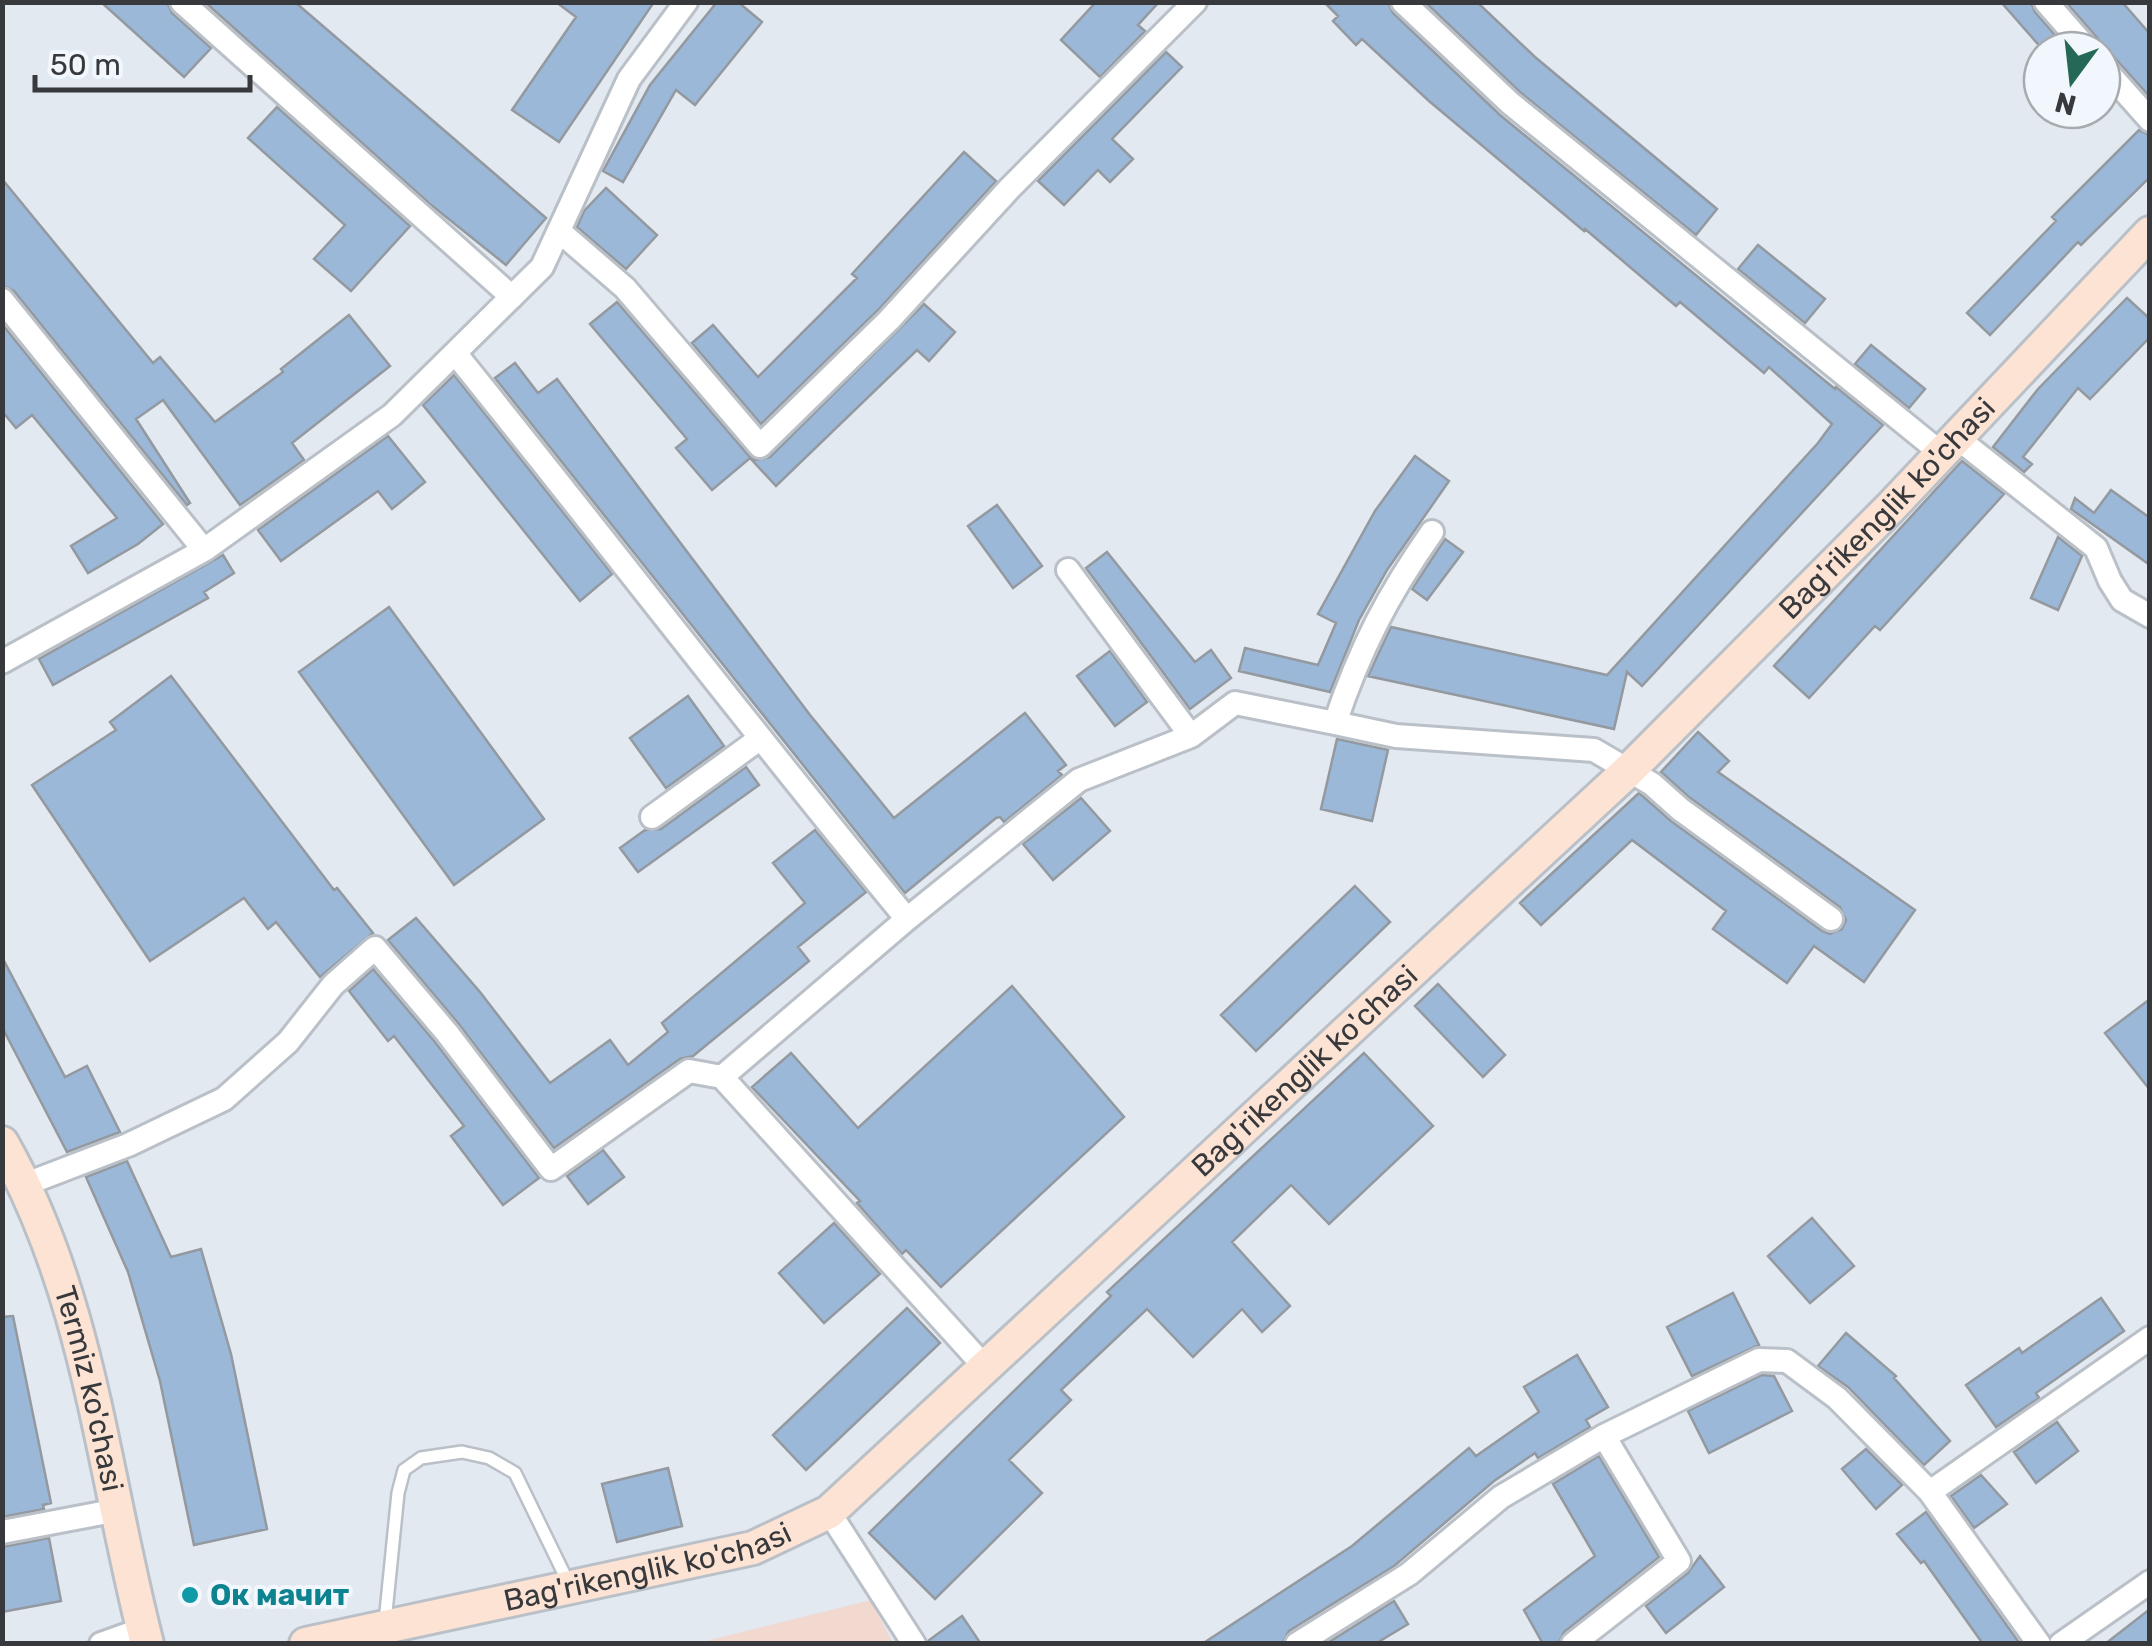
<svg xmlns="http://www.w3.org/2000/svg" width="2152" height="1646" font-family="Rubik,sans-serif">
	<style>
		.education { fill: #f1d9d0 }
		.building { fill: #9bb8d9; stroke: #93999f; stroke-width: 2.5 }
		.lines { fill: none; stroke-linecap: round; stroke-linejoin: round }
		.service-casing { stroke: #bac0c7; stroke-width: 16 }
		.minor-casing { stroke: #bac0c7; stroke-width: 28 }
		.secondary-casing { stroke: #bac0c7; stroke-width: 38 }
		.service { stroke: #fff; stroke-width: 11 }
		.minor { stroke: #fff; stroke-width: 22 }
		.secondary { stroke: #fce3d4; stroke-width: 32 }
		.culture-dot { fill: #0f9aa8; stroke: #f1f7fd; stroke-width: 4 }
		.labels { text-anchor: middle; stroke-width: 8; stroke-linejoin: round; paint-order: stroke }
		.street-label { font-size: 30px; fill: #37393c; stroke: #f1f7fd }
		.culture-label { font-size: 30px; font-weight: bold; fill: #0d838f; stroke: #f1f7fd; text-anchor: start }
	</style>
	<rect width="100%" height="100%" fill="#e3e9f0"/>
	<!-- education -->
	<path class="education" d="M 871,1600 L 893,1643 L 698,1643 Z"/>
	<!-- building -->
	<path class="building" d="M 101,2 L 167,2 L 172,13 L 211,48 L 184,77 Z
		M 205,2 L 295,2 L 546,218 L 506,265 L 430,204 Z
		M 556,2 L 654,2 L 559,142 L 512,110 L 576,17 Z
		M 717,2 L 738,2 L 762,22 L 695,105 L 676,90 L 623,182 L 603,171 L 650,85 Z
		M 1096,2 L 1159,2 L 1138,25 L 1145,31 L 1100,77 L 1061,40 Z
		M 1324,2 L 1388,2 L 1393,13 L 1500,115 L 1835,389 L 1836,387 L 1883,425 L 1642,686 L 1627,672 L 1614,729 L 1368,676 L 1391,627 L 1607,675 L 1818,443 L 1832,424 L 1769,367 L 1764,373 L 1680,302 L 1676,306 L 1585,229 L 1584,231 L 1429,101 L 1362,39 L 1356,45 L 1333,21 L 1338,16 Z
		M 1425,2 L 1477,2 L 1535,57 L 1717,209 L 1696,235 L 1520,92 Z
		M 2001,2 L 2031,2 L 2035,12 L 2068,50 L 2043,50 Z
		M 2066,2 L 2122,2 L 2150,34 L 2150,97 L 2113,56 L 2103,51 L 2099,40 Z
		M 1166,52 L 1182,67 L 1112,139 L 1133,159 L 1110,182 L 1098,170 L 1064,205 L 1038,181 Z
		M 277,107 L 410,226 L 351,291 L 314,259 L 345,225 L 248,138 Z
		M 2139,130 L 2150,135 L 2150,177 L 2081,245 L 2078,242 L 1990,335 L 1967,313 L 2056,221 L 2052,217 Z
		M 964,152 L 996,181 L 878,310 L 761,424 L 692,343 L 713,325 L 758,377 L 857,278 L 852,274 Z
		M 2,179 L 153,363 L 160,357 L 215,422 L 283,372 L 281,369 L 349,315 L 390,366 L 292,443 L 304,460 L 240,505 L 163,400 L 136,419 L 190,503 L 187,505 L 14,291 L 2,285 Z
		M 606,188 L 657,235 L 626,269 L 577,227 L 584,211 Z
		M 1758,245 L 1825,299 L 1805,323 L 1738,269 Z
		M 2127,298 L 2150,319 L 2150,337 L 2090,399 L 2078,388 L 2023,457 L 2032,464 L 2024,472 L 1993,447 L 2038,389 Z
		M 617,302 L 749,456 L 756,460 L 770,457 L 924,304 L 955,332 L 929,361 L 917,350 L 776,486 L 750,458 L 712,490 L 676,448 L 687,439 L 590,324 Z
		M 2,324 L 163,524 L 138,544 L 88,573 L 71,546 L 117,518 L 32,415 L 16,428 L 2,411 Z
		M 1871,345 L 1925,389 L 1909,408 L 1855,364 Z
		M 515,363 L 538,393 L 557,379 L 810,715 L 894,818 L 1025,713 L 1066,765 L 1058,771 L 1062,775 L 1004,822 L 1000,817 L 996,818 L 905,893 L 495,378 Z
		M 454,375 L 612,574 L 580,601 L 423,405 Z
		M 388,436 L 425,482 L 392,509 L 378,491 L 281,561 L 258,530 Z
		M 1415,456 L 1449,481 L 1387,570 L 1359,620 L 1330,692 L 1239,671 L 1245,648 L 1318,665 L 1336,623 L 1318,614 L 1375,511 Z
		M 1962,461 L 2004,494 L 1880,630 L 1875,626 L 1809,698 L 1774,666 Z
		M 2111,490 L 2150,518 L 2150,565 L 2071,509 L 2075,498 L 2094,513 Z
		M 997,505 L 1042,566 L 1013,588 L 968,526 Z
		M 2058,537 L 2082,556 L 2058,610 L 2031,598 Z
		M 1445,539 L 1463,552 L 1427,600 L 1412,589 Z
		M 1107,552 L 1195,662 L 1211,650 L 1231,678 L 1190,709 L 1086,568 Z
		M 223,555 L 234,573 L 204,592 L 208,598 L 53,685 L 39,659 Z
		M 389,607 L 544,819 L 454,885 L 299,672 Z
		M 1110,651 L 1147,702 L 1115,726 L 1077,676 Z
		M 171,676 L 334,890 L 337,888 L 373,933 L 320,977 L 276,922 L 268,929 L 244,898 L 150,961 L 32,785 L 116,730 L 110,722 Z
		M 688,696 L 724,746 L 666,788 L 630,738 Z
		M 1698,732 L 1729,761 L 1718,772 L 1915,910 L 1864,982 L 1814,946 L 1787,983 L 1713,929 L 1726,911 L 1632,840 L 1541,925 L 1520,903 L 1639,793 L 1671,821 L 1822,931 L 1830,934 L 1842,929 L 1846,920 L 1840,907 L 1689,797 L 1661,772 Z
		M 1337,739 L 1388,750 L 1372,821 L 1321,809 Z
		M 746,767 L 759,785 L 638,872 L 620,848 L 645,830 L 661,829 Z
		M 1081,798 L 1110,831 L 1053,880 L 1023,844 Z
		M 815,830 L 866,892 L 798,947 L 809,961 L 693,1056 L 680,1059 L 554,1148 L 458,1023 L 388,940 L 416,918 L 480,992 L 550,1083 L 610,1040 L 628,1065 L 668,1032 L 662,1023 L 805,903 L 773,863 Z
		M 1355,886 L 1390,922 L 1256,1051 L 1221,1015 Z
		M 2,957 L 65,1077 L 87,1066 L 120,1132 L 67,1152 L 2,1027 Z
		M 373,969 L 435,1042 L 539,1178 L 503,1205 L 451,1136 L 464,1126 L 394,1036 L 388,1041 L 349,991 Z
		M 1438,984 L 1505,1055 L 1483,1077 L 1415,1006 Z
		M 1012,986 L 1124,1117 L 941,1287 L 906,1250 L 902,1254 L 857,1203 L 860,1201 L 752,1087 L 791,1053 L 858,1128 Z
		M 2150,999 L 2150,1090 L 2105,1033 Z
		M 1364,1053 L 1433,1126 L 1329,1224 L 1291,1185 L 1232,1242 L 1290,1306 L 1262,1332 L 1242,1309 L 1193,1357 L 1147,1309 L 1061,1390 L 1071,1400 L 1009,1460 L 1042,1493 L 935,1599 L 869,1533 L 1111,1296 L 1107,1292 Z
		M 603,1150 L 624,1177 L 588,1204 L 567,1176 Z
		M 127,1161 L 171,1257 L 201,1249 L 231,1354 L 267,1529 L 194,1545 L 160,1381 L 128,1272 L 86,1177 Z
		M 1812,1218 L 1854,1266 L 1810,1303 L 1768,1256 Z
		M 834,1223 L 880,1274 L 824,1323 L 779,1273 Z
		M 1733,1293 L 1759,1345 L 1692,1376 L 1667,1327 Z
		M 2101,1298 L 2124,1331 L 2036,1393 L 2039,1398 L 1996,1427 L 1966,1385 L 2019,1348 L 2022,1353 Z
		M 907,1308 L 940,1343 L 806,1470 L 773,1435 Z
		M 13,1316 L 51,1503 L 43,1505 L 44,1509 L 2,1517 L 2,1317 Z
		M 1846,1333 L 1896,1376 L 1894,1378 L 1950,1441 L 1924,1465 L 1848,1387 L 1818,1366 Z
		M 1577,1355 L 1608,1407 L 1586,1420 L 1590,1427 L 1538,1458 L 1535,1453 L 1494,1481 L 1394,1566 L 1289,1631 L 1282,1644 L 1202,1644 L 1352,1546 L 1469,1448 L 1476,1456 L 1539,1412 L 1524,1387 Z
		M 1762,1375 L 1774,1376 L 1792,1411 L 1709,1453 L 1688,1411 Z
		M 2057,1422 L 2078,1451 L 2036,1483 L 2014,1452 Z
		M 1866,1449 L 1902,1485 L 1876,1509 L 1842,1469 Z
		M 1599,1456 L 1659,1557 L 1564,1632 L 1558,1644 L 1543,1644 L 1524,1610 L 1595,1556 L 1553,1484 Z
		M 668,1468 L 682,1526 L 617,1542 L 602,1484 Z
		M 1981,1475 L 2007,1504 L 1974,1528 L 1951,1496 Z
		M 1926,1512 L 2020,1644 L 1983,1644 L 1924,1561 L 1921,1563 L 1897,1534 Z
		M 49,1538 L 61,1601 L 2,1612 L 2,1547 Z
		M 1700,1556 L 1724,1587 L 1666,1633 L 1646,1606 L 1688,1573 Z
		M 1394,1601 L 1408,1624 L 1375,1644 L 1326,1644 Z
		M 2150,1609 L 2150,1644 L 2105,1644 Z
		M 962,1616 L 981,1644 L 929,1644 L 928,1641 Z"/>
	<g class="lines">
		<defs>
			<path id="service" d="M 385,1622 L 398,1493 L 404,1470 L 421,1458 L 462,1452 L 489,1458 L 515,1473 L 569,1584"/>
			<path id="minor" d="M 182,2 L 512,297
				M 1403,2 L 1510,103 L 1941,453
				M 2046,2 L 2088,50
				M 2102,66 L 2150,120
				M 559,231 L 625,288 L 760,446 L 889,320 L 1009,189 L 1195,2
				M 2,300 L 204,550
				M 455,353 C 607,541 753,733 907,919 L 1079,780 L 1191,736
				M 1956,437 L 2096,548 L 2110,581 L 2122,600 L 2150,616
				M 1432,532 C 1387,596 1360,649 1335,723 L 1396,736 L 1594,750 L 1652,784 L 1680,809 L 1831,919
				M 1068,570 L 1191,736 L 1235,703 L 1335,723
				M 2,662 L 204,550 L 392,415 L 542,267 L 629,79 L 686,2
				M 652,817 L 758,740
				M 907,919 L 722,1077 L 984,1366
				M 26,1184 L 128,1145 L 224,1099 L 288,1042 L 333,985 L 375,948 L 447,1033 L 551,1169 L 689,1071 L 722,1077
				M 1930,1492 L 2150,1338
				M 829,1512 L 914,1644
				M 2,1532 L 118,1510
				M 101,1644 L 143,1629
				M 1297,1644 L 1409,1574 L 1501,1497 L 1604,1436
				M 1573,1644 L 1679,1561 L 1604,1436 L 1759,1360 L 1787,1361 L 1837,1398 L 1930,1492 L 2039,1644
				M 2061,1644 L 2150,1582"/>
			<g id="secondary">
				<path id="s1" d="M 2,1143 C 90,1298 103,1475 147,1644"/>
				<path id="s2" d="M 306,1644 L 753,1548 L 829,1512 L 1629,770 L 1890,508 L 2150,233"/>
			</g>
		</defs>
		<!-- service casing -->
		<use href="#service" class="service-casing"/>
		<!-- minor casing -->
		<use href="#minor" class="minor-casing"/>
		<!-- secondary casing -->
		<use href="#secondary" class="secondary-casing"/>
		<!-- service -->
		<use href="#service" class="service"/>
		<!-- minor -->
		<use href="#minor" class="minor"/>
		<!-- secondary -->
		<use href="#secondary" class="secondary"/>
	</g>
	<!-- markers -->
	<circle class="culture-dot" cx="190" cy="1595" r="10"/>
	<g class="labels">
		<!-- street labels -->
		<g class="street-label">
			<text dy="10" stroke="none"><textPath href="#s2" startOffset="2000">Bag'rikenglik ko'chasi</textPath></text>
			<text dy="10" stroke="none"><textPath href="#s2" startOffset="1190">Bag'rikenglik ko'chasi</textPath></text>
			<text dy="10" stroke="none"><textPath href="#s1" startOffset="262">Termiz ko'chasi</textPath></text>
			<text dy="10" stroke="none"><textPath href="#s2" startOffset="350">Bag'rikenglik ko'chasi</textPath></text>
		</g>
		<!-- culture labels -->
		<g class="culture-label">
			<text x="210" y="1605">Ок мачит</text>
		</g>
	</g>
	<!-- border -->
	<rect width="2152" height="1646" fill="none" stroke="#37393c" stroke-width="10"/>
	<!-- north arrow -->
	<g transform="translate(2072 80) rotate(195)"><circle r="48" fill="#f1f7fd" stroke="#a7abb0" stroke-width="2.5"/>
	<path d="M0-8L18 38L0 25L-18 38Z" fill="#256858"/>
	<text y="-15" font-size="28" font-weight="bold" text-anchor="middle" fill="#37393c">N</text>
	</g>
	<!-- scale -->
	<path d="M35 75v15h215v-15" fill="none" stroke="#37393c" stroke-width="5"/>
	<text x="50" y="75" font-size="30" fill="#37393c" stroke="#f1f7fd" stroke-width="8" paint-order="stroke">50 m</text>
</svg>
